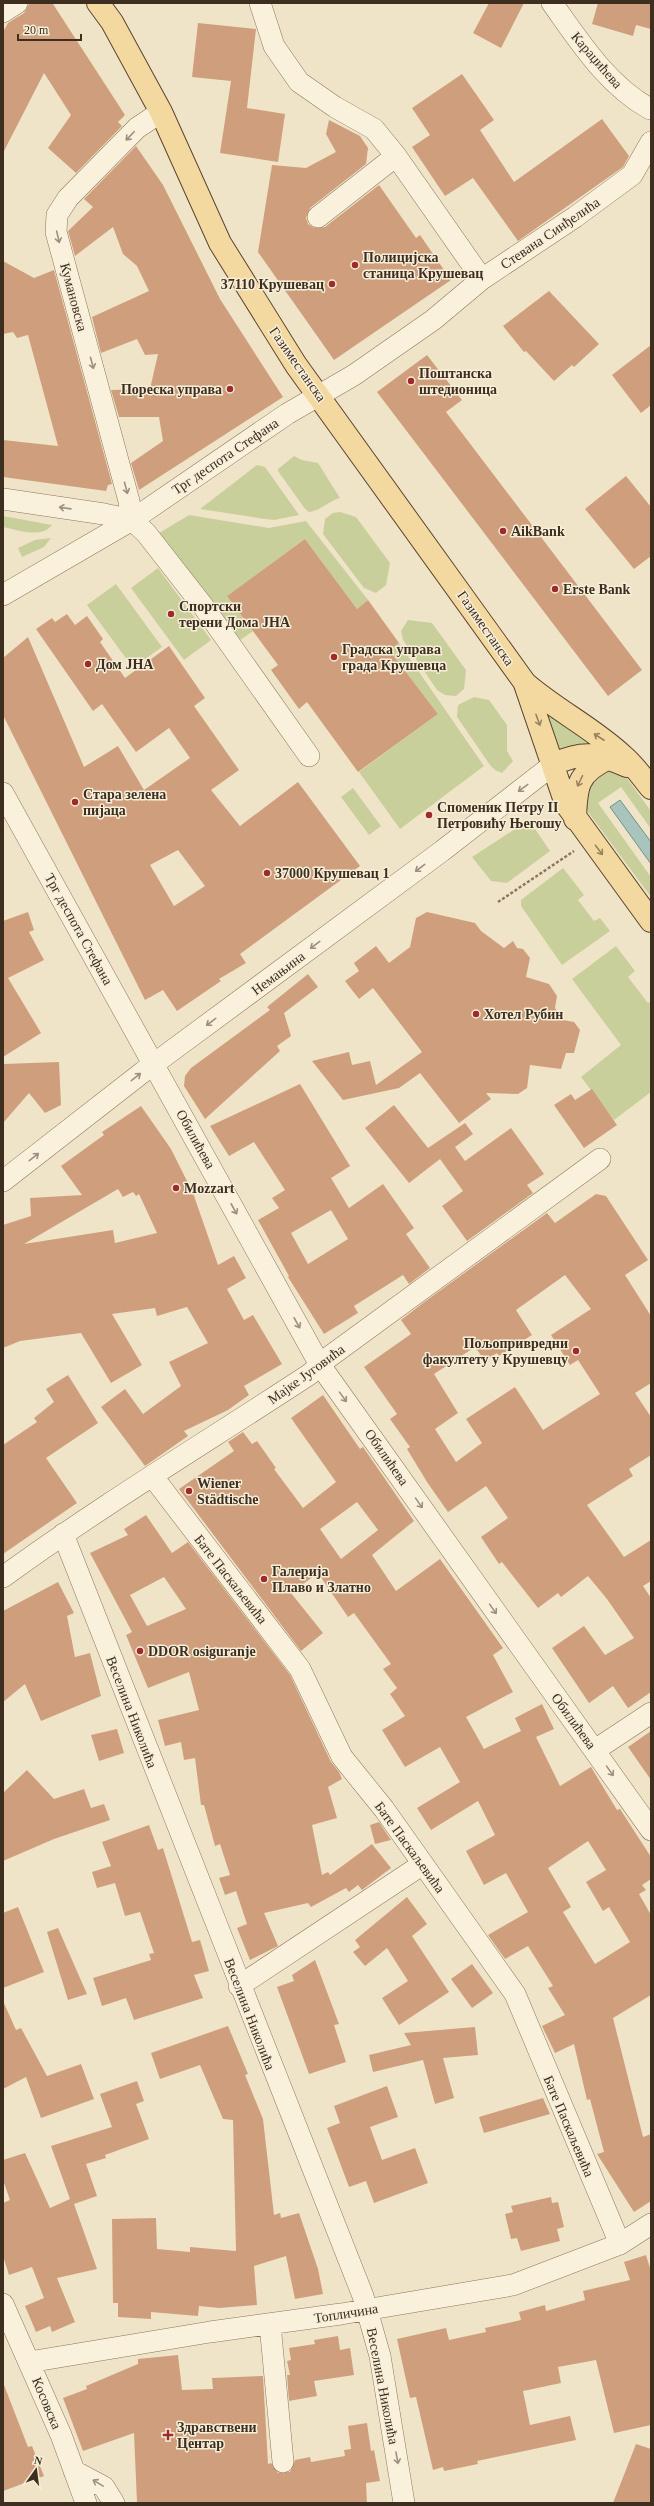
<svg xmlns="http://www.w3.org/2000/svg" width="654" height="2506" font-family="Georgia,serif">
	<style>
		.green { fill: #c9cf9b }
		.water { fill: #a9c4bc; stroke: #6f938a }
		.building { fill: #cf9f7d; fill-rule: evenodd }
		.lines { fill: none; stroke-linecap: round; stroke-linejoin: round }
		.minor-casing { stroke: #8d765c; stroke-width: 22 }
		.major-casing { stroke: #5b4430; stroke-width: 24 }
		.path { stroke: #8d765c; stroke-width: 2.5; stroke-dasharray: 3 2; stroke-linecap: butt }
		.minor { stroke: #faf1dc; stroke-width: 21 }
		.major { stroke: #f3d9a0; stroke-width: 22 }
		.oneway { stroke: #9c907e }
		.oneway2 { stroke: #988460 }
		.poi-dot { fill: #9e2a2b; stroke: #f7eed8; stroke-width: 1.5 }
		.labels { text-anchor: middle; stroke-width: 3; stroke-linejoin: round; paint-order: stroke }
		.street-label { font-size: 14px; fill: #3d2e20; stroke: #f7eed8 }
		.poi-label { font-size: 14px; font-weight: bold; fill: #3d2e20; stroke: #f7eed8; text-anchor: start }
	</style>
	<rect width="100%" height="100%" fill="#f0e4c8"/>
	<!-- green -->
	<path class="green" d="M 294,456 L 302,460 L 318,463 L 340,498 C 329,501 320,511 309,512 L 305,509 L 278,471 L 278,469 Z
		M 257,465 L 265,467 L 299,515 L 274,520 L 265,519 L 200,509 Z
		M 340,512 L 356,517 L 390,563 L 386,585 L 376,593 L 364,588 L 323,534 L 325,519 L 333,513 Z
		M 189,515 L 269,528 L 306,521 L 368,600 L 357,609 L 305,539 L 227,596 L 253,631 L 232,646 L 151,538 Z
		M 3,516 L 52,525 C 42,539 17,530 3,527 Z
		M 51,538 L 44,547 L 22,557 L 18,548 L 35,540 Z
		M 158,568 L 211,640 L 184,660 L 131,588 Z
		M 116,584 L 162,647 L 133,668 L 87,605 Z
		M 408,620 L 432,623 L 466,670 L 464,689 L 456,696 L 445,695 L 437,690 L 403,640 L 401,631 Z
		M 399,643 L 484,766 L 400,829 L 359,772 L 438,714 L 389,650 Z
		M 474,697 L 489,700 L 507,725 L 507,751 L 513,761 L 502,773 L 495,770 L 490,765 L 457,717 L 458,705 Z
		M 549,711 L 595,746 L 557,752 L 545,713 Z
		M 601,770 L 616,772 L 626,777 L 651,811 L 651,829 L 621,787 L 598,803 L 651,877 L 651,897 L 588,812 L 585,803 L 584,788 Z
		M 353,788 L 381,826 L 369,835 L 341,797 Z
		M 529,820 L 550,851 L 507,883 L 491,881 L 472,857 Z
		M 563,868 L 584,895 L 578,900 L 594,921 L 600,918 L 610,931 L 562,965 L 521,906 L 521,900 Z
		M 616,946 L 635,971 L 628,977 L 648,1003 L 651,1001 L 651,1092 L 614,1120 L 581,1077 L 621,1045 L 572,979 Z"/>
	<!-- water -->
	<path class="water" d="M 620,800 L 651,842 L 651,864 L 610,807 Z"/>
	<!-- building -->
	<path class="building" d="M 489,3 L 524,3 L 501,48 L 473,33 Z
		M 598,3 L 651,3 L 651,29 L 636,25 L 633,36 L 592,24 Z
		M 29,4 L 53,4 L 125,115 L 118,122 L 122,126 L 76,173 L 48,148 L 71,115 L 44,73 L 3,153 L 3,32 L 8,23 L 24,13 Z
		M 198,23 L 256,29 L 247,108 L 285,114 L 278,162 L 220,153 L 231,81 L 192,77 Z
		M 462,74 L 494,120 L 480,130 L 514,182 L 602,119 L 629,156 L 623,167 L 518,241 L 473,178 L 445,196 L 412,147 L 430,135 L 412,108 Z
		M 329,120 L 360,136 L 368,148 L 366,164 L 310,208 L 306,218 L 308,224 L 314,228 L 325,227 L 379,185 L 416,238 L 420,235 L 451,280 L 334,360 L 258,252 L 272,165 L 306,168 L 336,152 L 326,134 Z
		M 136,146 L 163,185 L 220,299 L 283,397 L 139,490 L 131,463 L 163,441 L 159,417 L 119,417 L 111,390 L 150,389 L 158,354 L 145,355 L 137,339 L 101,353 L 92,317 L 149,291 L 137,266 L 123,254 L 113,227 L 75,256 L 68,231 L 93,207 L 84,199 Z
		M 3,261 L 34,278 L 54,270 L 112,484 L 108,485 L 106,491 L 3,477 L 3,440 L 58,446 L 28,335 L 17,338 L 13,332 L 3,334 Z
		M 549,291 L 599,344 L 574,367 L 572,365 L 554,381 L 526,351 L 524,352 L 503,326 Z
		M 651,345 L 651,405 L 641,413 L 612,375 Z
		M 427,355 L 462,400 L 446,412 L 642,670 L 608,696 L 377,392 Z
		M 626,476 L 651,507 L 651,556 L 634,569 L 585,509 Z
		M 305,539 L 357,609 L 368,600 L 399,643 L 389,650 L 438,714 L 358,772 L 307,702 L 299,709 L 271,670 L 278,665 L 227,596 Z
		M 67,614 L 75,625 L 87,616 L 103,639 L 100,642 L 125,678 L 169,646 L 205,698 L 194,706 L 239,770 L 211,790 L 240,826 L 298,782 L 360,866 L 240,954 L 246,963 L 219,979 L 221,981 L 177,1011 L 163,990 L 145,1000 L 3,715 L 3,658 L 28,637 L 84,767 L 118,746 L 144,790 L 190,758 L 169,728 L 136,752 L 102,704 L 93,711 L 36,629 L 52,618 L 55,622 ZM 178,850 L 205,886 L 174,906 L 150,865 Z
		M 28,912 L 34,930 L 29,932 L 44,960 L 8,978 L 41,1033 L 3,1057 L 3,921 Z
		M 427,912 L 475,923 L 481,931 L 504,948 L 513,941 L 517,948 L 523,949 L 530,958 L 526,977 L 549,984 L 557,996 L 555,1008 L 563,1020 L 574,1022 L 580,1030 L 574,1053 L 566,1053 L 561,1069 L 530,1065 L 527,1088 L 518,1094 L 486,1093 L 491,1099 L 459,1123 L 420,1073 L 399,1088 L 343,1100 L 312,1061 L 349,1052 L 352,1065 L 370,1061 L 376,1085 L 422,1052 L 373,988 L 359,999 L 345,981 L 359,971 L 354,963 L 376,946 L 389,963 L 410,947 L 416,918 Z
		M 308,974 L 318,987 L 284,1013 L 291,1036 L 277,1046 L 280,1051 L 205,1119 L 184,1086 L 185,1076 L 191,1068 L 270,1010 L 267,1007 Z
		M 59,1062 L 61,1105 L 45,1113 L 29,1093 L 3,1123 L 3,1064 Z
		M 300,1084 L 350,1166 L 331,1178 L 349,1208 L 383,1184 L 414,1228 L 406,1234 L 430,1268 L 409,1284 L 403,1275 L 354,1306 L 358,1313 L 324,1334 L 288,1277 L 289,1276 L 258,1220 L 279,1208 L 272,1198 L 285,1190 L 254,1142 L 229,1156 L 210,1126 ZM 331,1210 L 348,1239 L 308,1264 L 291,1233 Z
		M 592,1089 L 617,1125 L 584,1148 L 554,1105 L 571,1094 L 575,1100 Z
		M 394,1105 L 428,1148 L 465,1123 L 473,1134 L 455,1147 L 465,1161 L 511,1128 L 544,1174 L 527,1185 L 533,1193 L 467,1241 L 442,1206 L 463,1191 L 440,1159 L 409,1183 L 365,1128 Z
		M 141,1106 L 171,1149 L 193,1193 L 218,1265 L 234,1256 L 246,1278 L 227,1289 L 244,1320 L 253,1315 L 282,1364 L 244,1386 L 249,1395 L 228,1410 L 184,1431 L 188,1436 L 145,1466 L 101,1407 L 125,1389 L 143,1414 L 181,1386 L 169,1362 L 208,1343 L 187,1307 L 157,1316 L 155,1308 L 112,1314 L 142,1365 L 111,1383 L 81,1333 L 20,1341 L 3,1348 L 3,1225 L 31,1216 L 30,1198 L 82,1195 L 61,1166 L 104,1135 L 102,1132 ZM 118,1189 L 123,1197 L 133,1192 L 136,1196 L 139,1194 L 157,1233 L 115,1243 L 113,1230 L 24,1244 Z
		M 596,1194 L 606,1196 L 648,1260 L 625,1275 L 651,1316 L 651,1383 L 635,1393 L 651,1417 L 651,1455 L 629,1469 L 633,1476 L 587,1505 L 624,1557 L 651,1540 L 651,1581 L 643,1586 L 651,1598 L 651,1692 L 628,1708 L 613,1686 L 589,1703 L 552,1648 L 584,1626 L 605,1655 L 634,1638 L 607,1599 L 588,1576 L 561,1597 L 558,1593 L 538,1608 L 502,1562 L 499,1564 L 481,1537 L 508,1518 L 486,1486 L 448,1512 L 427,1482 L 407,1449 L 410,1447 L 390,1419 L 397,1414 L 364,1367 L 411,1334 L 401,1320 L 423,1303 L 547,1213 L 555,1223 ZM 565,1275 L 591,1309 L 551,1335 L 570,1365 L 578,1360 L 600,1394 L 543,1430 L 515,1387 L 466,1419 L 482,1443 L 456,1462 L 435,1429 L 458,1413 L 434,1374 L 475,1347 L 485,1361 L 497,1353 L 499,1356 L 532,1335 L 516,1310 Z
		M 68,1375 L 98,1423 L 46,1458 L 77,1503 L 3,1554 L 3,1445 L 37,1422 L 34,1418 L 54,1402 L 46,1389 Z
		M 323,1395 L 360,1449 L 363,1447 L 414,1521 L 372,1555 L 396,1591 L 440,1559 L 503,1648 L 493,1655 L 513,1692 L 466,1717 L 484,1749 L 521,1731 L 515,1718 L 542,1704 L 554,1729 L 536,1737 L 560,1786 L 591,1767 L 617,1810 L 620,1809 L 651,1857 L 651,1879 L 642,1885 L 646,1890 L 639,1894 L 651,1915 L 651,1995 L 613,2018 L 643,2137 L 651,2134 L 651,2201 L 634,2212 L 597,2154 L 604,2152 L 590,2099 L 587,2100 L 574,2044 L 555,2053 L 542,2026 L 565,2015 L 548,1988 L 553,1986 L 528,1946 L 505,1959 L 488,1935 L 528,1912 L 506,1873 L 484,1885 L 466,1851 L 495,1835 L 478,1801 L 431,1830 L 417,1808 L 460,1782 L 440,1747 L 405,1767 L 382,1730 L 405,1716 L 390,1694 L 397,1688 L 383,1669 L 391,1664 L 354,1613 L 348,1617 L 318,1573 L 291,1593 L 323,1633 L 301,1651 L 179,1489 L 234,1451 L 228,1442 L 243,1432 L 252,1444 L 257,1441 L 276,1468 L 274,1469 L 303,1508 L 336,1482 L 291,1418 ZM 357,1502 L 378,1530 L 341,1559 L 320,1529 ZM 588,1841 L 606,1870 L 586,1882 L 603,1911 L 609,1907 L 630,1942 L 595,1964 L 563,1912 L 571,1907 L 548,1868 Z
		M 146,1515 L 172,1553 L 188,1542 L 290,1675 L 331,1762 L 339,1772 L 342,1779 L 328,1787 L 337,1818 L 312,1825 L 322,1875 L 328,1872 L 330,1875 L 372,1844 L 391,1868 L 362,1890 L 358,1885 L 349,1892 L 346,1888 L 311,1907 L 308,1903 L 264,1913 L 278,1946 L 250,1960 L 237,1928 L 247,1924 L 236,1891 L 225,1895 L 219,1878 L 230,1875 L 220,1844 L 215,1846 L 204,1805 L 201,1805 L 195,1758 L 184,1760 L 181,1742 L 165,1746 L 158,1720 L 199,1710 L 189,1672 L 148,1688 L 126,1635 L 132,1632 L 90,1553 L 128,1535 L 124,1529 ZM 164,1577 L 186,1609 L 147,1626 L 130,1595 Z
		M 58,1582 L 74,1613 L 67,1616 L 75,1657 L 90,1653 L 101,1696 L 41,1721 L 25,1684 L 3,1702 L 3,1611 Z
		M 117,1729 L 124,1753 L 99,1761 L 91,1735 Z
		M 651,1731 L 651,1780 L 628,1747 Z
		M 27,1770 L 54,1799 L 84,1789 L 91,1808 L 104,1804 L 110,1820 L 54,1839 L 3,1861 L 3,1793 Z
		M 379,1822 L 391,1840 L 375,1844 L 370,1825 Z
		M 149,1825 L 158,1850 L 163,1848 L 192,1942 L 200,1940 L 209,1971 L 194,1975 L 203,1998 L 134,2020 L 126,1998 L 102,2006 L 93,1978 L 151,1960 L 149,1954 L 154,1953 L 140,1912 L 125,1916 L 115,1883 L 97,1888 L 92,1872 L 111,1866 L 102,1842 Z
		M 407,1897 L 427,1924 L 412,1936 L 449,1992 L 399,2025 L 382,1998 L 408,1981 L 387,1948 L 365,1966 L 353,1952 L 360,1947 L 355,1940 Z
		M 18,1907 L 44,1972 L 3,1988 L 3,1913 Z
		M 58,1928 L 87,1994 L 68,2000 L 47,1932 Z
		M 315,1960 L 339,2024 L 334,2025 L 346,2062 L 309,2074 L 277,1987 L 294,1981 L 292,1975 Z
		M 472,1964 L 493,1993 L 472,2008 L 451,1979 Z
		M 3,2001 L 16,2030 L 21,2028 L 47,2076 L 81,2064 L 94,2099 L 41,2118 L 26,2077 L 3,2089 Z
		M 228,2026 L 248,2074 L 245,2075 L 263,2119 L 274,2215 L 280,2213 L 281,2218 L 299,2213 L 318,2269 L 323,2294 L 295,2299 L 286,2256 L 254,2266 L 257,2305 L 219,2308 L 199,2306 L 198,2316 L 151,2312 L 151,2319 L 118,2317 L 118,2303 L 113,2303 L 112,2219 L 156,2218 L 157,2249 L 190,2252 L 190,2247 L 236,2251 L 233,2120 L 223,2119 L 200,2065 L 160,2079 L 151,2053 Z
		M 475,2027 L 478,2055 L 443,2058 L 454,2098 L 435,2104 L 423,2060 L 373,2072 L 369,2055 L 411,2045 L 404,2033 Z
		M 137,2081 L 144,2101 L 136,2104 L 149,2139 L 105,2155 L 106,2158 L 86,2164 L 97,2196 L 74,2204 L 97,2269 L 57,2278 L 75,2322 L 52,2332 L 50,2326 L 36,2332 L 25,2306 L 44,2298 L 32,2267 L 9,2275 L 3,2256 L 3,2203 L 10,2200 L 3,2180 L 3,2160 L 25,2153 L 50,2208 L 70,2199 L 51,2146 L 112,2127 L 100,2094 Z
		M 387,2086 L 398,2117 L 370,2127 L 382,2160 L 415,2148 L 428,2183 L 374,2203 L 366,2181 L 349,2187 L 327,2128 L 340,2123 L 334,2106 Z
		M 543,2098 L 550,2114 L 484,2133 L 479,2117 Z
		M 551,2197 L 552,2203 L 558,2202 L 564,2227 L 557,2229 L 560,2241 L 521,2251 L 517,2238 L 511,2239 L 505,2214 L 513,2212 L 511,2206 Z
		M 646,2255 L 651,2271 L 651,2425 L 614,2433 L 596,2360 L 558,2367 L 561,2383 L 523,2391 L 530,2425 L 570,2416 L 576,2440 L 477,2461 L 478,2464 L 444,2471 L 443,2467 L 433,2470 L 416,2397 L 410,2398 L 397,2339 L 446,2328 L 449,2340 L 486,2332 L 485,2328 L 521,2320 L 519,2312 L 545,2305 L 546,2311 L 585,2300 L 583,2291 L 630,2280 L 624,2262 Z
		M 338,2336 L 340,2350 L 350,2348 L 354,2375 L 314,2381 L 317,2396 L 289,2401 L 287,2375 L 290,2375 L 287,2361 L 291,2360 L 289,2348 L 315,2344 L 314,2340 Z
		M 178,2355 L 182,2390 L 213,2389 L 212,2378 L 263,2376 L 268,2464 L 271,2463 L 278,2473 L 290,2472 L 295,2460 L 310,2457 L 311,2462 L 345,2456 L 344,2450 L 351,2449 L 348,2426 L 367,2423 L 371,2451 L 374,2450 L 380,2481 L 366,2483 L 367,2503 L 137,2503 L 134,2433 L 83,2451 L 63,2398 L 87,2389 L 86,2386 L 138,2364 L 138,2359 Z
		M 4,2385 L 28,2447 L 32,2446 L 44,2476 L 3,2491 Z
		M 636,2444 L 651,2449 L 651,2503 L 613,2503 Z"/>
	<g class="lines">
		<defs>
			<path id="minor" d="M 260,3 L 274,46 L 299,82 L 335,107 L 374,129 L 396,156 L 482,279
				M 552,3 C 580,42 607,85 650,109
				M 3,12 L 17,3
				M 318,217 L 396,156
				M 3,499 L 104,514 L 132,520 L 146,533 L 203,606 L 309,756
				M 132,520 L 129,501 L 56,232 L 57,215 L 68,198 L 137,128 L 161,112
				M 3,595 L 132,520 L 287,414 L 354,375 L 433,320 L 482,279 L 575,217 L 632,175 L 651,142
				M 3,793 L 320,1365 L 651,1830
				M 3,1181 L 143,1072 L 442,851 L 554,764
				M 153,1477 L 300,1669 L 342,1757 L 384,1809 L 515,1994 L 620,2244
				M 63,1534 L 363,2296 L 380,2356 L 404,2503
				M 3,1577 C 102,1505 208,1441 310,1374 L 329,1357 L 600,1159
				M 595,1750 L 651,1713
				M 239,1986 L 423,1864
				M 3,2304 L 61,2435 L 86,2503
				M 270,2324 L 283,2462
				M 29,2362 L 210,2332 L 341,2314 L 513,2285 L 620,2244 L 651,2224
				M 74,2471 L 104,2487 L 114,2503"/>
			<path id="major" d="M 98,3 L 112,22 L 161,112 L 220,243 L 296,365 L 525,683 C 556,710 593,728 623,756 C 634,765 642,777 651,788
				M 525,684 L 566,804 L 651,921
				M 554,764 C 582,751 598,753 627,766
				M 575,819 C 576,786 577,773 609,758"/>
		</defs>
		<!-- minor casing -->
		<use href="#minor" class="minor-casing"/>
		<!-- major casing -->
		<use href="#major" class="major-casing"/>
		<!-- path -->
		<path class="path" d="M 498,902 L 574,851"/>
		<!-- minor -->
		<use href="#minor" class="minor"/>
		<!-- major -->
		<use href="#major" class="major"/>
	</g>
	<!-- one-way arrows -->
	<defs><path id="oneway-shaft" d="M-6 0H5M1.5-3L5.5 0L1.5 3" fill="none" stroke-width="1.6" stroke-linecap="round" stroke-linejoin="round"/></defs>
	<g class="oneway">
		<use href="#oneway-shaft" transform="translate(130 136) rotate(134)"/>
		<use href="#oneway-shaft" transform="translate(58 237) rotate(77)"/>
		<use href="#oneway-shaft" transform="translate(92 363) rotate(75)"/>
		<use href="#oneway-shaft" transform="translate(126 488) rotate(75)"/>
		<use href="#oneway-shaft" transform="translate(65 508) rotate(-172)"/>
		<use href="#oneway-shaft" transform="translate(523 788) rotate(144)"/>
		<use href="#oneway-shaft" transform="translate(420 868) rotate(143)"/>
		<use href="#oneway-shaft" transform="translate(315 945) rotate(143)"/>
		<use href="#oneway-shaft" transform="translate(211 1022) rotate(143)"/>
		<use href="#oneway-shaft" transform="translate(136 1077) rotate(-38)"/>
		<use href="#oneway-shaft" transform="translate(34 1157) rotate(-38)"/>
		<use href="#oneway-shaft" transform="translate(234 1209) rotate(61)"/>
		<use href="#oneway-shaft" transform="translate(297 1323) rotate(61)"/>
		<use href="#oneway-shaft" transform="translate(343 1397) rotate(54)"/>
		<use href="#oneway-shaft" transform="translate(419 1503) rotate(55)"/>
		<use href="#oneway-shaft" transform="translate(493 1609) rotate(55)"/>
		<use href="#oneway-shaft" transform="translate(610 1771) rotate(55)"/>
		<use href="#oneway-shaft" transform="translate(397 2458) rotate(80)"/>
		<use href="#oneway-shaft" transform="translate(98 2483) rotate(-149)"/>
	</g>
	<g class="oneway2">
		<use href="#oneway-shaft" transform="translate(538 720) rotate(70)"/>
		<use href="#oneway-shaft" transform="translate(599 737) rotate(-147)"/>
		<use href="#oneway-shaft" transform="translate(580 781) rotate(115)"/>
		<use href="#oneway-shaft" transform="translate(599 850) rotate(53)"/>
	</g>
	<!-- markers -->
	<g class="poi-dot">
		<circle cx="355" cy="265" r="4"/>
		<circle cx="332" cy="284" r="4"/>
		<circle cx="411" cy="381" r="4"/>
		<circle cx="230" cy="389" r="4"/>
		<circle cx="503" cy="531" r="4"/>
		<circle cx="555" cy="589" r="4"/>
		<circle cx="171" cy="614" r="4"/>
		<circle cx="334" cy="657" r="4"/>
		<circle cx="88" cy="664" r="4"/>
		<circle cx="75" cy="802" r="4"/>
		<circle cx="429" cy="815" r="4"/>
		<circle cx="267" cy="873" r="4"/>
		<circle cx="476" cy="1014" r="4"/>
		<circle cx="176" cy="1188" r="4"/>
		<circle cx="576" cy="1351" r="4"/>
		<circle cx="189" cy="1491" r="4"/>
		<circle cx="264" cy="1579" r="4"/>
		<circle cx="140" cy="1651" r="4"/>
		<path d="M166 2429h4v4h4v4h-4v4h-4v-4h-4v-4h4z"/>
	</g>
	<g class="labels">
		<!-- street labels -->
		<g class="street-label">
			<text transform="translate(597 60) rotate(49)" y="5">Караџићева</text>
			<text transform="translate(550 233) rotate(-34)" y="5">Стевана Синђелића</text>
			<text transform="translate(74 297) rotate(75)" y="5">Кумановска</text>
			<text transform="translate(298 364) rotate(55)" y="5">Газиместанска</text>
			<text transform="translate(225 456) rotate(-34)" y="5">Трг деспота Стефана</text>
			<text transform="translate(486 628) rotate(55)" y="5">Газиместанска</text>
			<text transform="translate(79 929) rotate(61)" y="5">Трг деспота Стефана</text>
			<text transform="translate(278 973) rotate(-37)" y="5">Немањина</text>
			<text transform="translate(196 1139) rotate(61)" y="5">Обилићева</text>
			<text transform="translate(306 1374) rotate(-36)" y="5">Мајке Југовића</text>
			<text transform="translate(387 1457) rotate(55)" y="5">Обилићева</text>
			<text transform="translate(231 1579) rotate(52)" y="5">Бате Паскаљевића</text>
			<text transform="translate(132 1712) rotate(69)" y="5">Веселина Николића</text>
			<text transform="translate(574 1721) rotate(54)" y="5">Обилићева</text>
			<text transform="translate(410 1847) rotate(54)" y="5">Бате Паскаљевића</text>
			<text transform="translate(250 2014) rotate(69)" y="5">Веселина Николића</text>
			<text transform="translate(569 2126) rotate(67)" y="5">Бате Паскаљевића</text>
			<text transform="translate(346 2313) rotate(-9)" y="5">Топличина</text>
			<text transform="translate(383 2386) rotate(79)" y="5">Веселина Николића</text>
			<text transform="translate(47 2403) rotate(67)" y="5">Косовска</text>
		</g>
		<!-- poi labels -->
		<g class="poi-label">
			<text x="363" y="262">Полицијска<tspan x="363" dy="16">станица Крушевац</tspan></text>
			<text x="324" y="289" text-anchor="end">37110 Крушевац</text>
			<text x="419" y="378">Поштанска<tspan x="419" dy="16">штедионица</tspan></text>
			<text x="222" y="394" text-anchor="end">Пореска управа</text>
			<text x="511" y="536">AikBank</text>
			<text x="563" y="594">Erste Bank</text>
			<text x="179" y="611">Спортски<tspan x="179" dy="16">терени Дома ЈНА</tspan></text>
			<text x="342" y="654">Градска управа<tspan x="342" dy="16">града Крушевца</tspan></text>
			<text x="96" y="669">Дом ЈНА</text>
			<text x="83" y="799">Стара зелена<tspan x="83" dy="16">пијаца</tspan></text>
			<text x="437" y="812">Споменик Петру II<tspan x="437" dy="16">Петровићу Његошу</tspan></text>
			<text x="275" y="878">37000 Крушевац 1</text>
			<text x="484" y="1019">Хотел Рубин</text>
			<text x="184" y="1193">Mozzart</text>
			<text x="568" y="1348" text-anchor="end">Пољопривредни<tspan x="568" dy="16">факултету у Крушевцу</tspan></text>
			<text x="197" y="1488">Wiener<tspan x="197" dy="16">Städtische</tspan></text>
			<text x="272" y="1576">Галерија<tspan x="272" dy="16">Плаво и Златно</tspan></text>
			<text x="148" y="1656">DDOR osiguranje</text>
			<text x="177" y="2432">Здравствени<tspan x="177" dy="16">Центар</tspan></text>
		</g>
	</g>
	<!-- border -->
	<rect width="654" height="2506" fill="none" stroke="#3d2e20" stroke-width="8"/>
	<!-- north arrow -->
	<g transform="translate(36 2470) rotate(14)" stroke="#f7eed8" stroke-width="3" paint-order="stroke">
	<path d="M0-3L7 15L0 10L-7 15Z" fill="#3d2e20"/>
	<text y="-6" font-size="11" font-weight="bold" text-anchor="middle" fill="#3d2e20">N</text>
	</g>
	<!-- scale -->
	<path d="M18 34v6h63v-6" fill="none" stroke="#3d2e20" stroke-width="2"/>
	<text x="24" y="34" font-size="12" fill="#3d2e20" stroke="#f7eed8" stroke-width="3" paint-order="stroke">20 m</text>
</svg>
